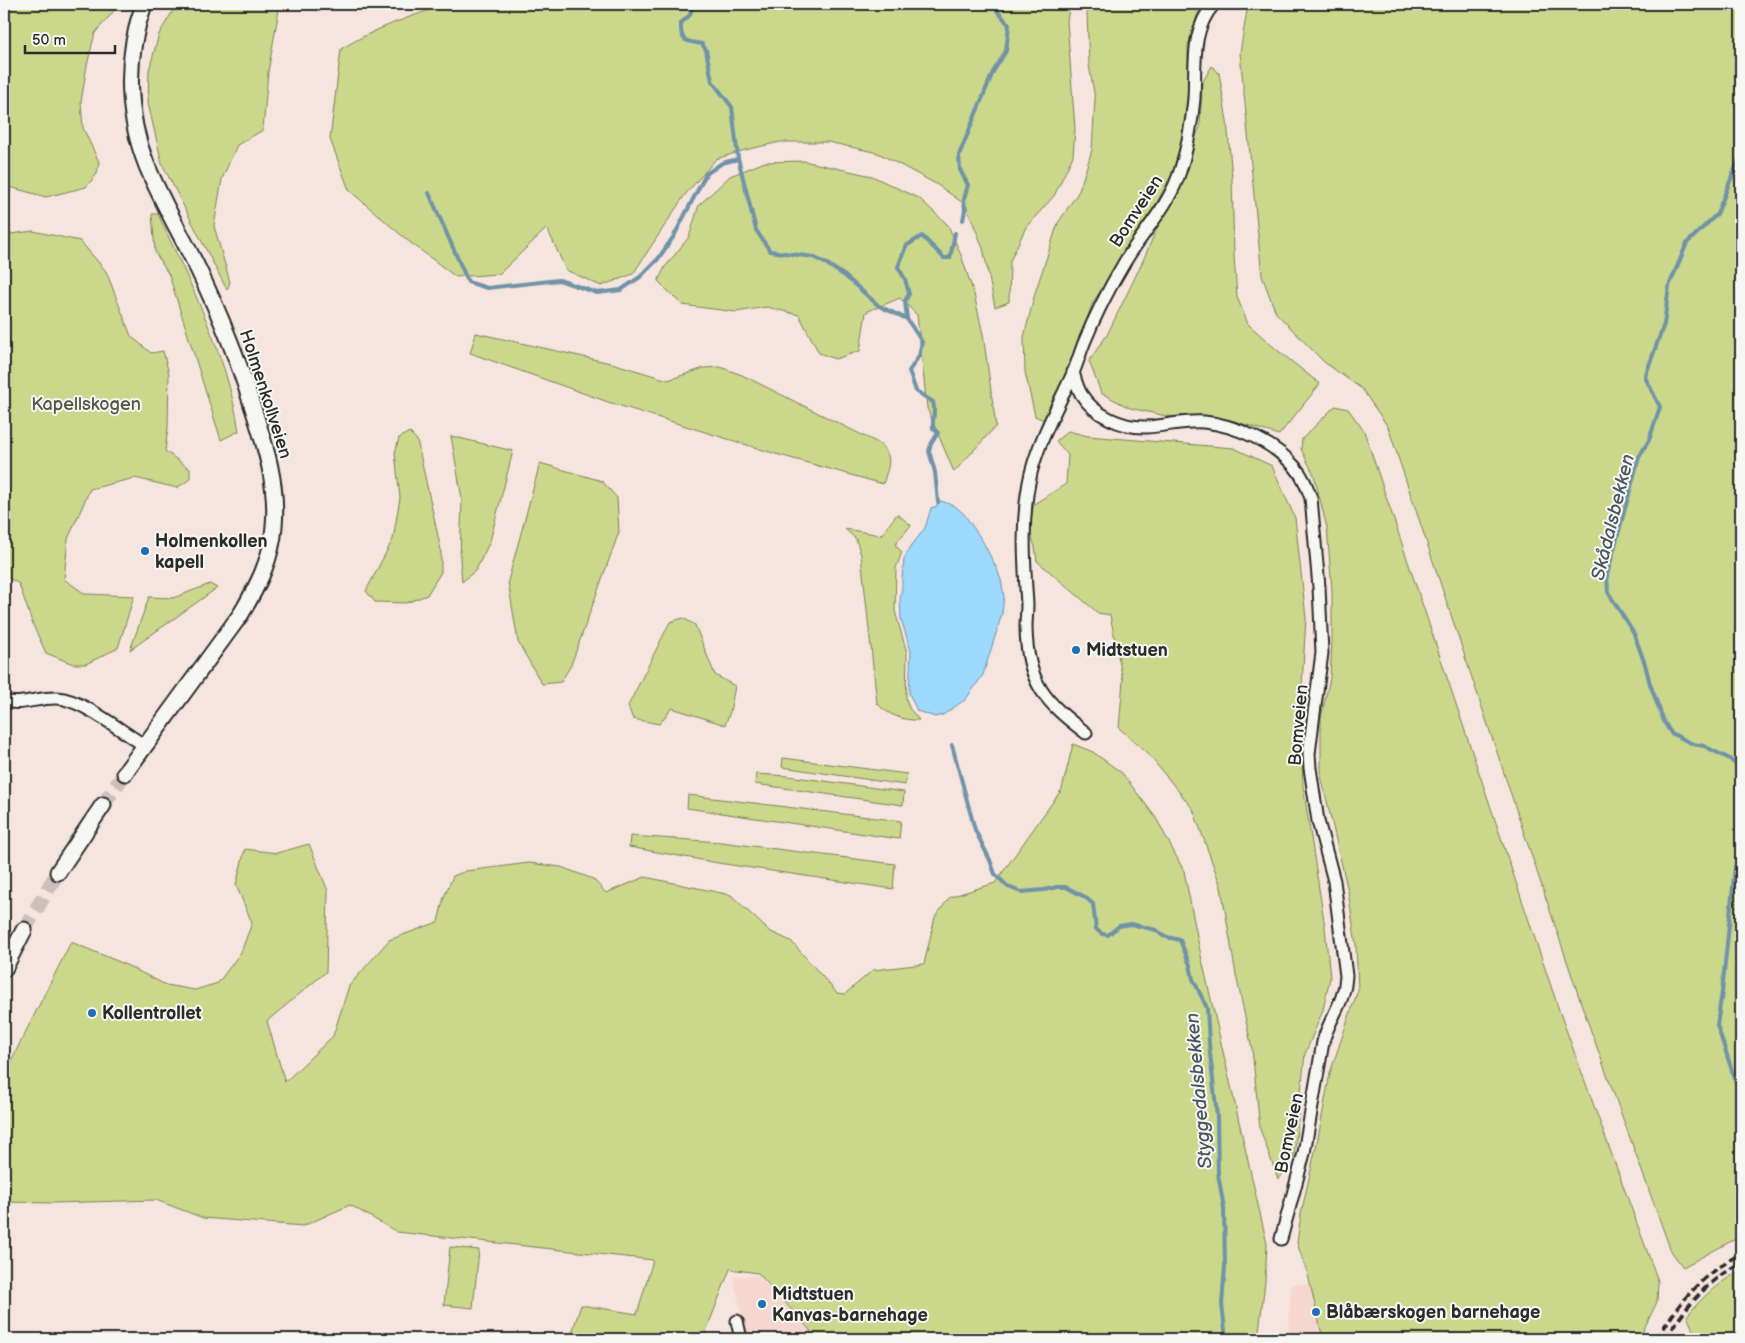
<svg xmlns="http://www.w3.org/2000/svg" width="1745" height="1343" font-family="'Balsamiq Sans',sans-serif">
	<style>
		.built { fill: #f6d7d0 }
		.green { fill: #cbd78a; stroke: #7b815a }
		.water { fill: #9cd9fd; stroke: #6f93a9 }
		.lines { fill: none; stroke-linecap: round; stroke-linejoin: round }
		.stream { stroke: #6f93a9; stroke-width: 4 }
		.major-tunnel { stroke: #cdbfba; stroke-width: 15; stroke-dasharray: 15 8; stroke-linecap: butt }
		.minor-casing { stroke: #2b2b2b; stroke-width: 15 }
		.major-casing { stroke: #2b2b2b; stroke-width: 19 }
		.minor { stroke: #f6f6f2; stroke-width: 11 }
		.major { stroke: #f6f6f2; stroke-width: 15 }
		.rail { stroke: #2b2b2b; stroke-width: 4; stroke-dasharray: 8 4; stroke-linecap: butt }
		.poi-dot { fill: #1f6fb2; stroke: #f6f6f2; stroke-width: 2 }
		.labels { text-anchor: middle; stroke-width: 4; stroke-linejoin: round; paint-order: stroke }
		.street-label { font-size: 18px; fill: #2b2b2b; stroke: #f6f6f2 }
		.park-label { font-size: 18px; fill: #535643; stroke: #f6f6f2 }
		.poi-label { font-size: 18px; font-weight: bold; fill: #2b2b2b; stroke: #f6f6f2; text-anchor: start }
		.water-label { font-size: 19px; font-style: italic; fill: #475660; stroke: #f6f6f2 }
	</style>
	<rect width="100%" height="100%" fill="#f6e4de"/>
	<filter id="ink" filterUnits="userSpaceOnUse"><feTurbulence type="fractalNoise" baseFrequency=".02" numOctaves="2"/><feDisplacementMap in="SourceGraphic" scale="10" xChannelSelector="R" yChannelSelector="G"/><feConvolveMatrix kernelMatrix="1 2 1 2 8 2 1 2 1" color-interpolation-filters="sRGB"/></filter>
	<g filter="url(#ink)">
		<!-- built -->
		<path class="built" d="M 733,1276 L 759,1277 L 811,1330 L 812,1339 L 747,1339 Z
			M 1291,1284 L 1343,1285 L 1343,1339 L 1288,1339 Z"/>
		<!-- green -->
		<path class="green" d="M 4,4 L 120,4 L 95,33 L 87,65 L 81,102 L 83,128 L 99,162 L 97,174 L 86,187 L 46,197 L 6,186 L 4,183 Z
			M 177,4 L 280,4 L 268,72 L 263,130 L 237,145 L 222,179 L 214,226 L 230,282 L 227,290 L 162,164 L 148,103 L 149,70 L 159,34 Z
			M 448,4 L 1070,4 L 1067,21 L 1075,129 L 1073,156 L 1054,196 L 1026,227 L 1010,261 L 1009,302 L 995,307 L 983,248 L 966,205 L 936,184 L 878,153 L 828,142 L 780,142 L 745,150 L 716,159 L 684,196 L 633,274 L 601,286 L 566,270 L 547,228 L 499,274 L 456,277 L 407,240 L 349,190 L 330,139 L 341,49 C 375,28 411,16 448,4 Z
			M 1090,4 L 1204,4 L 1198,13 L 1188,45 L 1188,89 L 1183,135 L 1174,170 L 1152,212 L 1129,249 L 1093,302 L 1066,375 L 1044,420 L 1035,416 L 1025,372 L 1024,337 L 1035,293 L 1058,223 L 1079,191 L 1092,150 L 1095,99 L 1089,65 L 1087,13 Z
			M 1248,4 L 1741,4 L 1741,1236 L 1683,1267 L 1671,1251 L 1582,1006 L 1388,427 L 1362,389 L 1324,362 L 1276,313 L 1262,276 L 1240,53 Z
			M 1212,66 L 1219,73 L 1227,121 L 1232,177 L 1234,256 L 1237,297 L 1248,324 L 1276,349 L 1320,384 L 1279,435 L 1237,422 L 1166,416 L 1130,408 L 1101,393 L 1089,361 L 1107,335 L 1142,263 L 1200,127 L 1202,83 Z
			M 804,161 L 872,176 L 920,199 L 948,225 L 961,255 L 974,294 L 983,334 L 996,426 L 954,472 L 927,408 L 917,315 L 900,298 L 866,312 L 860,351 L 835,359 L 819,353 L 799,315 L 767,307 L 736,312 L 682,305 L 658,281 L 665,267 L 689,237 L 699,205 L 730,176 L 765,162 Z
			M 152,214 L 158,214 C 190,284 227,354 239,431 L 221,440 L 169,275 L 155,252 Z
			M 33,231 L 80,241 L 106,271 L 131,336 L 151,353 L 163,351 L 169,374 L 168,428 L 165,451 L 190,469 L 190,479 L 177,488 L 135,478 L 90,489 L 68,539 L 64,579 L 85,594 L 134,596 L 118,648 L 86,664 L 73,664 L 46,653 L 33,625 L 19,584 L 4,575 L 4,295 L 9,278 L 4,270 L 4,242 L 11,234 Z
			M 476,333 L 615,364 L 668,380 L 704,368 L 720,367 L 742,375 L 878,443 C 895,456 888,467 883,484 L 776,454 L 608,402 L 470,353 Z
			M 1335,406 L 1348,409 L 1364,431 L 1560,1013 L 1658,1281 L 1657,1302 L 1639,1339 L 1323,1339 L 1308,1275 L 1297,1243 L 1301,1214 L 1318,1138 L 1330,1073 L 1358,990 L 1356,945 L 1348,891 L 1321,776 L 1321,718 L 1330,678 L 1332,641 L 1332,590 L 1327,528 L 1314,475 L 1301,449 L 1302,439 Z
			M 1068,431 L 1088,436 L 1234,448 L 1272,466 L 1295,518 L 1306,618 L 1300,718 L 1303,786 L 1325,927 L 1330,978 L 1323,1010 L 1305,1054 L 1294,1158 L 1278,1179 L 1260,1129 L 1252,1049 L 1236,975 L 1221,887 L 1193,809 L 1148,754 L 1119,728 L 1123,680 L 1110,615 L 1098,613 L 1037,561 L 1035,547 L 1028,527 L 1034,504 L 1066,484 L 1068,455 L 1056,441 Z
			M 409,432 L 417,440 L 441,550 L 441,572 L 427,595 L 406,603 L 375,602 L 366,591 L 393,539 L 400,498 L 395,453 L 399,438 Z
			M 451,436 L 513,451 L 490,541 L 476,570 L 462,582 L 460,559 L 462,499 Z
			M 540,463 L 602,481 L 617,498 L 619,532 L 571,665 L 561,682 L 542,684 L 518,642 L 508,581 Z
			M 897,514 L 911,525 L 895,545 L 902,552 L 896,568 L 895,611 L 907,653 L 906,698 L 909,708 L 919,720 C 904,721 887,715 877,703 L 861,555 L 856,539 L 845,529 L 881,535 Z
			M 210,584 L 217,588 L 130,650 L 149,597 L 173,598 Z
			M 683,618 L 695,625 L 715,675 L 735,686 L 730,712 L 725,725 L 672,708 L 659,724 L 633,719 L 628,706 L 670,622 Z
			M 1073,744 L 1093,752 L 1122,773 L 1156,818 L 1184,871 L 1200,951 L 1267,1244 L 1265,1282 L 1258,1339 L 1101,1339 L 1093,1336 L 1087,1339 L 812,1339 L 810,1330 L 758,1273 L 730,1269 L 703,1339 L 570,1339 L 581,1305 L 637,1314 L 653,1260 L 397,1232 L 350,1205 L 303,1226 L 203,1218 L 156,1200 L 53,1203 L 4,1202 L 4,1084 L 13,1057 L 71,942 L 122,963 L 166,985 L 195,990 L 218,983 L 241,952 L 252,923 L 236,885 L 245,849 L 277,853 L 309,844 L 328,891 L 326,972 L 267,1021 L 285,1082 L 333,1036 L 349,986 L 389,940 L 438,922 L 444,897 L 453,876 L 466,871 L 529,863 L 561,867 L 593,879 L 606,893 L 645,877 L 731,895 L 769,931 L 791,941 L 837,993 L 845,994 L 873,970 L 924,964 L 935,917 L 950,897 L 995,883 L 1062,789 Z
			M 783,758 L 907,774 L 905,785 L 782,767 Z
			M 756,774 L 788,776 L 904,792 L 903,805 L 755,784 Z
			M 688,795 L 901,821 L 899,839 L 687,808 Z
			M 630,836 L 721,842 L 895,864 L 893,889 L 718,863 L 629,847 Z
			M 450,1247 L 479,1250 L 473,1308 L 444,1305 Z
			M 1741,1270 L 1741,1339 L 1697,1339 L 1687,1316 C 1705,1294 1717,1284 1741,1270 Z"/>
		<!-- water -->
		<path class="water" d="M 941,501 L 955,506 L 964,514 L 982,540 L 997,569 L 1001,580 L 1004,596 L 1002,614 L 983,675 L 966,699 L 943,715 L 935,717 L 917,711 L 909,693 L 911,651 L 901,619 L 900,599 L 902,587 L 902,579 L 904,559 L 909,549 L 925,528 L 931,508 L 937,506 L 937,504 Z"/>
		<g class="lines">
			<!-- stream -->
			<path class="stream" d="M 693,4 L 690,15 L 681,23 C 680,43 687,41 702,44 L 706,50 L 712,81 L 732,107 L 738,158 L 756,230 L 770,251 L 813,257 L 827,264 L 845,276 L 879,306 L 907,319
				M 1741,154 L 1717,214 L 1687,243 L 1669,286 L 1664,324 L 1645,377 L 1660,407 L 1649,440 L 1639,457 L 1607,575 L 1608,592 L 1634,634 L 1645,664 L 1650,684 L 1664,722 L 1671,733 L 1693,744 L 1704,746 L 1730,759 L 1741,770
				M 4,176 L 9,191
				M 429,193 L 468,282 L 487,288 L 559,280 L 597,293 L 621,290 L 640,277 L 658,259 L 674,236 L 706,174 L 722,163 L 738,159
				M 963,220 L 965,210 L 964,199 L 968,185 L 960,170 L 959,155 L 993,72 L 1006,51 L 1009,25 L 995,8 L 988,4
				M 938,502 L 935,472 L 929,451 L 931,444 L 938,433 L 933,428 C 932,419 936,411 933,402 L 916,391 L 909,371 L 919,356 L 922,342 L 907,319 L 905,301 L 909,294 L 905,279 L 898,267 L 906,246 L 922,236 L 944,258 L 950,258 L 955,233
				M 952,745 L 975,830 L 990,860 L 995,874 L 1008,887 L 1021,892 L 1044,890 L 1057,887 L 1066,887 L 1085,897 L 1093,904 L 1096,929 L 1102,934 L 1108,935 L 1119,926 L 1131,924 L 1156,930 L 1163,936 L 1180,940 L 1190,965 L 1193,979 L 1207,1008 L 1209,1044 L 1217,1116 L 1218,1174 L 1224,1208 L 1225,1266 L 1222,1304 L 1226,1339
				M 1741,859 L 1735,867 L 1722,992 L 1717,1025 L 1741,1098"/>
			<!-- major-tunnel -->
			<path class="major-tunnel" d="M 103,805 L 125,773
				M 24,930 L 58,872"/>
			<defs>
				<path id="minor" d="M 1073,372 C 1075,379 1077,387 1081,394 C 1094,415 1122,428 1147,427 C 1165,426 1186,420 1204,422 C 1236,425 1274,443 1295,467 C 1303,476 1307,487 1311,498 L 1319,587 L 1322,653 L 1313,721 L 1309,754 L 1310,768 L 1318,821 L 1334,881 L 1346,976 C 1345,1003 1329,1018 1323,1042 L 1304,1153 L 1281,1239
					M 4,701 C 22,706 39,697 57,698 C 82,699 122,732 144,745
					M 1086,733 C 1045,702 1027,683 1026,628 C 1026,620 1027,612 1027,604 C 1024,560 1021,516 1031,473 C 1040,438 1058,406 1073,373 C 1077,364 1080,353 1084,343 C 1095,316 1108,290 1123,265 C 1140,235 1166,210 1178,177 C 1186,156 1192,122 1194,99 C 1196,66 1190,31 1214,4
					M 737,1321 L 741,1339"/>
				<path id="major" d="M 125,773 L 241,614 C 257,587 272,559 274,526 C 278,484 265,445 252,405 C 238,359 220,315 199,271 C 182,236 162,202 147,166 C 126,114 125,57 144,4
					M 58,872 L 103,805
					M 4,969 L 24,930"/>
			</defs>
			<!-- minor casing -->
			<use href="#minor" class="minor-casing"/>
			<!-- major casing -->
			<use href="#major" class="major-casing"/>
			<!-- minor -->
			<use href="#minor" class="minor"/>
			<!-- major -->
			<use href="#major" class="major"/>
			<!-- rail -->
			<path class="rail" d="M 1657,1339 C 1678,1303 1703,1273 1741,1254
				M 1666,1339 C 1685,1307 1708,1280 1741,1263"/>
		</g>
	</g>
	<!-- markers -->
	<g class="poi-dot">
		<circle cx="145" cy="551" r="5"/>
		<circle cx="1076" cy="650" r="5"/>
		<circle cx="92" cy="1013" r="5"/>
		<circle cx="762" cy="1304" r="5"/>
		<circle cx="1316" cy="1312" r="5"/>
	</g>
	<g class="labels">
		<!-- street labels -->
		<g class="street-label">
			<text transform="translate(1136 211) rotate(-57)" y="6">Bomveien</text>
			<text transform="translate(266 394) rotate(72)" y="6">Holmenkollveien</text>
			<text transform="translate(1298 725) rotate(-85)" y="6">Bomveien</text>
			<text transform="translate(1289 1133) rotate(-78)" y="6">Bomveien</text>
		</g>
		<!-- park labels -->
		<g class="park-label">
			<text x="86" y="410">Kapellskogen</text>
		</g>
		<!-- poi labels -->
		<g class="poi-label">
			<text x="155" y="547">Holmenkollen<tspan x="155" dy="21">kapell</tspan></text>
			<text x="1086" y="656">Midtstuen</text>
			<text x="102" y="1019">Kollentrollet</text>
			<text x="772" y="1300">Midtstuen<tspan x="772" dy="21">Kanvas-barnehage</tspan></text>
			<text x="1326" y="1318">Blåbærskogen barnehage</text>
		</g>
		<!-- water labels -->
		<g class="water-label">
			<text transform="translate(1612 517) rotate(-76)" y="7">Skådalsbekken</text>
			<text transform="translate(1198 1091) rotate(-95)" y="7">Styggedalsbekken</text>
		</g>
	</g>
	<!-- margin -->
	<rect width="1745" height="1343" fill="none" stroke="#f6f6f2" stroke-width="20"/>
	<rect x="10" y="10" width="1725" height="1323" fill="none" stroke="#2b2b2b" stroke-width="2" filter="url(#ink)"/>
	<!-- scale -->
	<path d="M25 45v8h90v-8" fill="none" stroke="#2b2b2b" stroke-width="2.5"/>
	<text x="32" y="45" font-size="15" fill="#2b2b2b" stroke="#f6f6f2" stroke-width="4" paint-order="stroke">50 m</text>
</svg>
